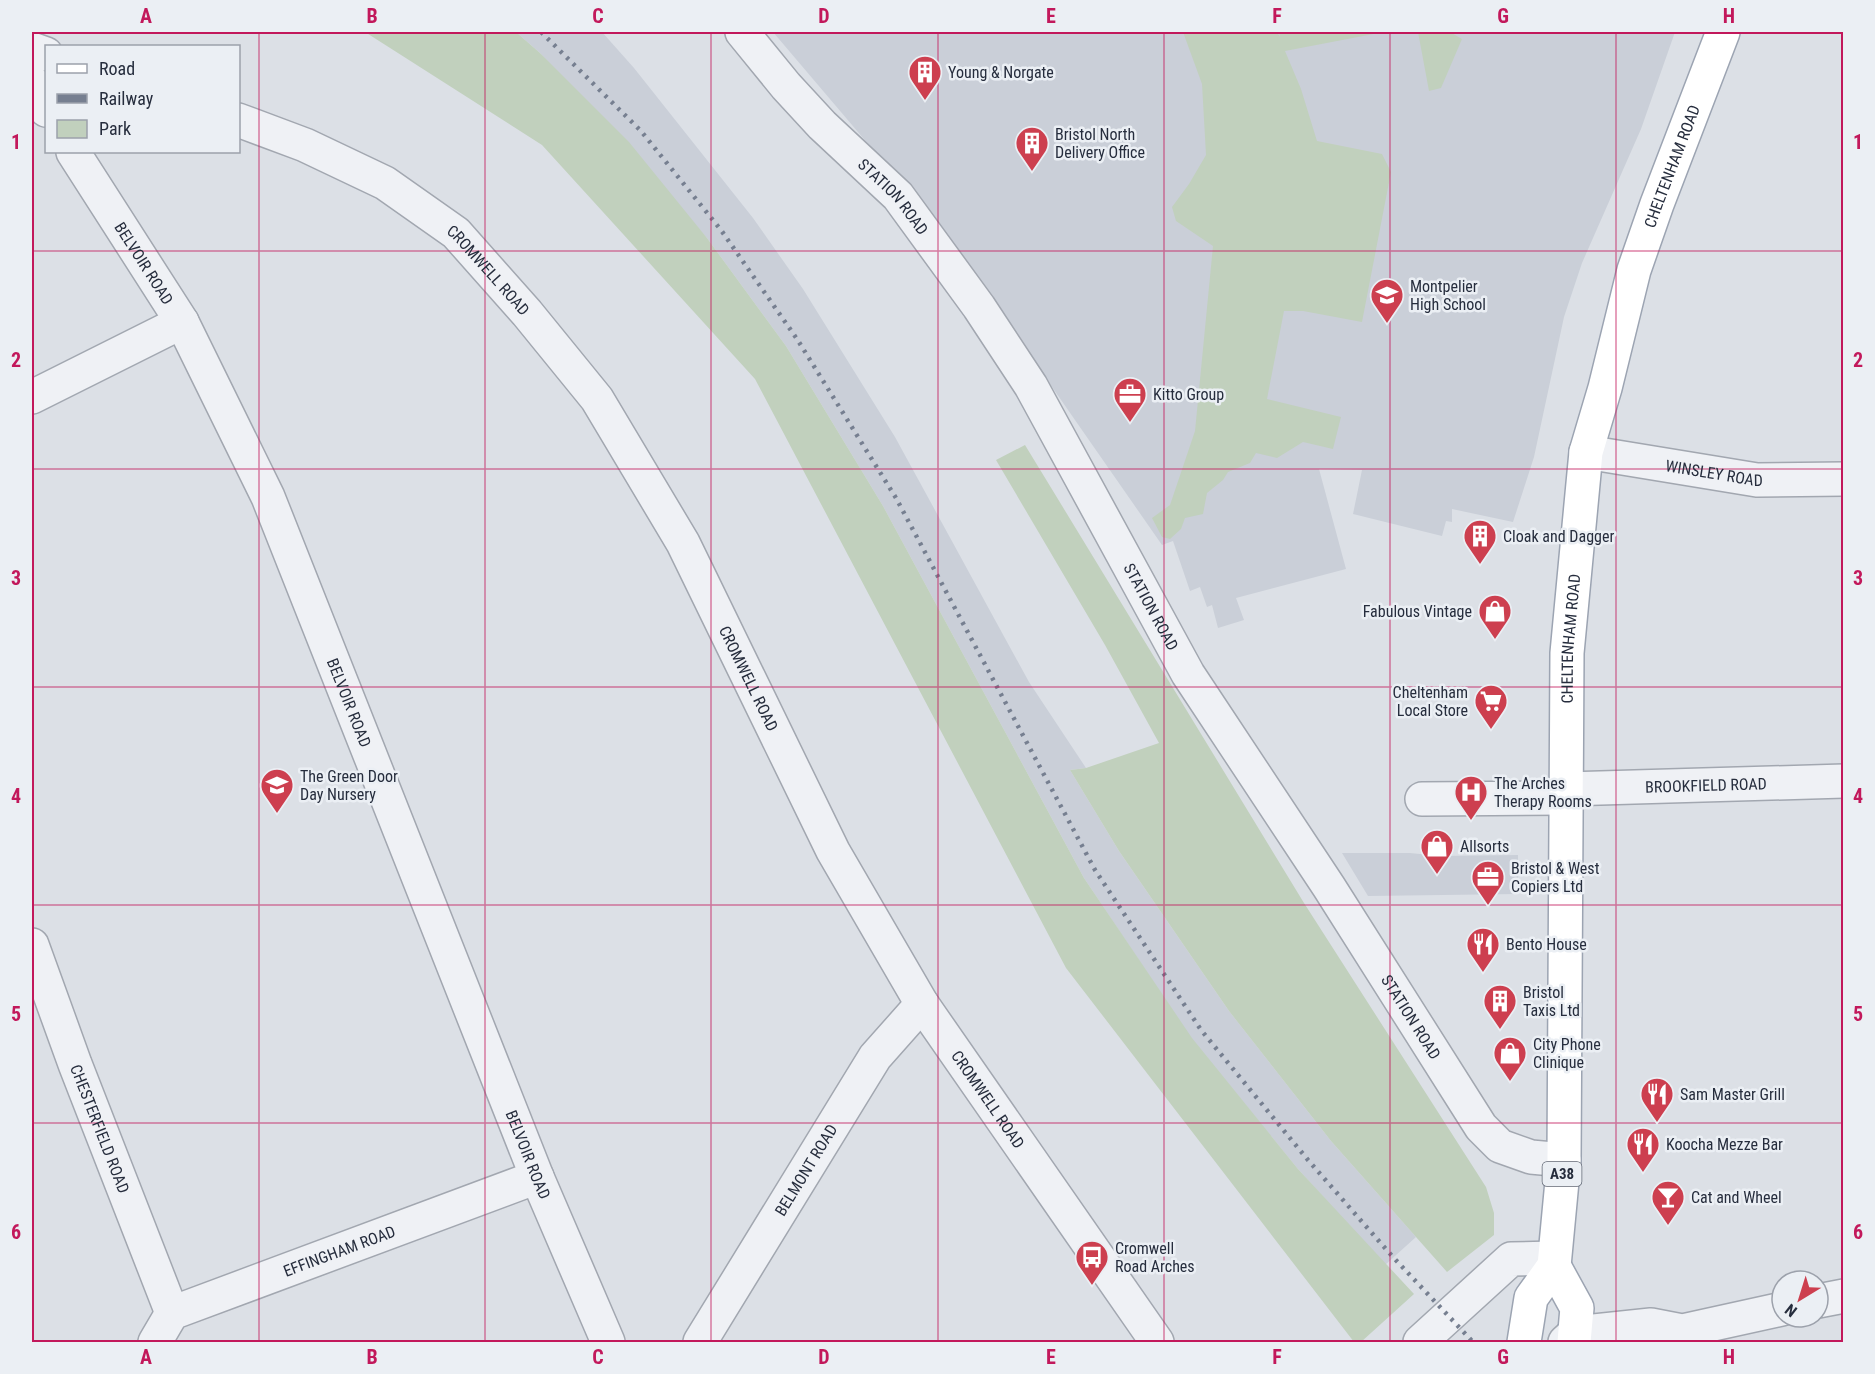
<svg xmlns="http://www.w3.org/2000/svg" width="1875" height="1374" font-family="'Roboto Condensed',sans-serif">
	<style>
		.built { fill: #cacfd8 }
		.green { fill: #c1d0bd }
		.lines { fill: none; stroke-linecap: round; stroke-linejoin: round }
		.minor-casing { stroke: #a2a7b0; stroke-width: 36 }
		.major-casing { stroke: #9ca4b2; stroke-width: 36 }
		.minor { stroke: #eff1f5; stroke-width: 33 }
		.major { stroke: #fff; stroke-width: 33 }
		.rail { stroke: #767f90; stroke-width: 4.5; stroke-dasharray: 3 6; stroke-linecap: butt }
		.grid { fill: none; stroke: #c2185b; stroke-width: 1.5; stroke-opacity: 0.55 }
		.labels { text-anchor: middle; stroke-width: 5; stroke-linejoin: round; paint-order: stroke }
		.shield { fill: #ebeff4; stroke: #616774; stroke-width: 1.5 }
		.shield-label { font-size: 15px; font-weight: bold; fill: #262d3d }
		.poi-label { font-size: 16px; fill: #262d3d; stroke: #ebeff4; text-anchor: start }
		.street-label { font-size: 16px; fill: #262d3d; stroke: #ebeff4 }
		.neatline { fill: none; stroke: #c2185b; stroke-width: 2 }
		.grid-label { font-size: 20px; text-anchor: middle; font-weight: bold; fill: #c2185b }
	</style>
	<rect width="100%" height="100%" fill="#dce0e6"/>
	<!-- built -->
	<path class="built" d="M 516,32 L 602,32 L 634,68 L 753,218 L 803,289 L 895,437 L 1029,682 L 1086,768 L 1070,770 L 1119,851 L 1229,1011 L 1331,1141 L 1416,1237 L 1385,1265 L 1298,1169 L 1191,1038 L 1084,878 L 883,506 L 786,346 L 707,238 L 540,53 Z
		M 773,32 L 1675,32 L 1641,129 L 1582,263 L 1564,317 L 1534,457 L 1513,522 L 1452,509 L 1452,522 L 1446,521 L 1442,536 L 1353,514 L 1362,470 L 1319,469 L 1346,569 L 1236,598 L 1244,620 L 1218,628 L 1212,605 L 1207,607 L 1200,587 L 1190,591 L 1173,541 L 1162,545 L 1011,328 L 886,165 Z
		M 1342,853 L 1410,853 L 1440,856 L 1518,855 L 1518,894 L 1368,896 Z"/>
	<!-- green -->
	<path class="green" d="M 365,32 L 516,32 L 540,53 L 629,142 L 707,238 L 786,346 L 883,506 L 1084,878 L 1192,1038 L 1298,1169 L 1414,1294 L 1361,1342 L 1354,1342 L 1066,968 L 755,379 L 542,145 Z
		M 1183,32 L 1277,32 L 1280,37 L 1279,32 L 1384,32 L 1285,51 L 1301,89 L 1317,141 L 1382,154 L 1391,172 L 1362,322 L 1303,311 L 1284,311 L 1267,399 L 1341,417 L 1333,449 L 1303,442 L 1277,458 L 1256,453 L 1250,463 L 1228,472 L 1223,480 L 1207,493 L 1203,514 L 1185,518 L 1181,529 L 1170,539 L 1162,537 L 1152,518 L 1170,505 L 1195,431 L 1213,246 L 1176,221 L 1172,207 L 1189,184 L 1206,155 L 1202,84 Z
		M 1418,32 L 1450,32 L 1462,39 L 1441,88 L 1429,91 Z
		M 1025,445 L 1304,903 L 1486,1187 L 1494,1213 L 1494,1235 L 1447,1272 L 1331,1141 L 1229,1011 L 1119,851 L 1070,770 L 1086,768 L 1159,743 L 1105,645 L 996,460 Z"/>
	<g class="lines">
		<defs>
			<g id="minor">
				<path id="s1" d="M 742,32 L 786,86 L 822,125 L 898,196 L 979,307 L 1031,386 L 1188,674 L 1329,887 L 1481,1127 L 1500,1146 L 1531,1157 L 1564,1160"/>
				<path d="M 32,49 L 46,54"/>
				<path d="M 32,82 L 46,110"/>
				<path id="s2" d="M 238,120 L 305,145 L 385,183 L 456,233 L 527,313 L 597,399 L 683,543 L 833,851 L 922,1004 L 1157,1342"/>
				<path id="s3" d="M 73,152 L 182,322 L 268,497 L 537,1177 L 608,1342"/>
				<path d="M 32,397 L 182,322"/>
				<path id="s4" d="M 1586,452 L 1757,480 L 1844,479"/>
				<path id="s5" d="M 1566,789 L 1844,781"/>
				<path d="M 1422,799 L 1566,798"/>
				<path id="s6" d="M 32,945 L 75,1064 L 172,1313"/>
				<path d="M 1818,1301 L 1844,1296"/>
				<path id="s7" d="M 155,1342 L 172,1313 L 537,1177"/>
				<path id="s8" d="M 700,1342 L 875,1057 L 922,1004"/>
				<path d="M 1420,1342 L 1511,1259 L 1554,1258"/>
				<path d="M 1565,1342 L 1575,1333 L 1651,1325 L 1682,1331 L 1782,1309"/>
			</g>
			<g id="major">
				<path d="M 1554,1266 L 1577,1308 L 1574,1342"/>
				<path id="s9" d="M 1524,1342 L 1531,1298 L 1554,1266 L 1564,1160 L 1567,653 L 1586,452 L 1605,388 L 1634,270 L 1657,204 L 1723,32"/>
			</g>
		</defs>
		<!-- minor casing -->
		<use href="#minor" class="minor-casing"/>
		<!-- major casing -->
		<use href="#major" class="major-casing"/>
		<!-- minor -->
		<use href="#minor" class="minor"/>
		<!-- major -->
		<use href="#major" class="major"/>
		<!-- rail -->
		<path class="rail" d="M 541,32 L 641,131 L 721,230 L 797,339 L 896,498 L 1095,870 L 1201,1030 L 1308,1160 L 1392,1256 L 1473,1342"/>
	</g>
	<!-- grid -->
	<path class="grid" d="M 259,32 L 259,1342M 485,32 L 485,1342M 711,32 L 711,1342M 938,32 L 938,1342M 1164,32 L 1164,1342M 1390,32 L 1390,1342M 1616,32 L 1616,1342M 32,251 L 1844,251M 32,469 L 1844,469M 32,687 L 1844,687M 32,905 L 1844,905M 32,1123 L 1844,1123"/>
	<!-- icons -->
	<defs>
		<symbol id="building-pin" viewBox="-11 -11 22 30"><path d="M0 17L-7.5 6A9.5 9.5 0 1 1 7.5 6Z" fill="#cd3f4f" stroke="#ebeff4"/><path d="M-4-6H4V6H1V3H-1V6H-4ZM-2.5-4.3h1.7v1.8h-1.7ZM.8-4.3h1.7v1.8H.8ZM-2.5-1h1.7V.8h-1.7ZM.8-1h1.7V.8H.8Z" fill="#fff"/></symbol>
		<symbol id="school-pin" viewBox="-11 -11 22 30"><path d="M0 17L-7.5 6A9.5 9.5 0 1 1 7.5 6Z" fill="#cd3f4f" stroke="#ebeff4"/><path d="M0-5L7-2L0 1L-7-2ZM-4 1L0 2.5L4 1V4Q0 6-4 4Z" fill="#fff"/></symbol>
		<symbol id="office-pin" viewBox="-11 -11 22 30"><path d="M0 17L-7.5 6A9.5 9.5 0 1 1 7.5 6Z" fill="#cd3f4f" stroke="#ebeff4"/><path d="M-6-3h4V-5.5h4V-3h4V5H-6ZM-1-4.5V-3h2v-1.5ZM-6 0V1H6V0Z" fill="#fff"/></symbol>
		<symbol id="shop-pin" viewBox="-11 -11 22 30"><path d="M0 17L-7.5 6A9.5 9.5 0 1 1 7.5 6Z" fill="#cd3f4f" stroke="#ebeff4"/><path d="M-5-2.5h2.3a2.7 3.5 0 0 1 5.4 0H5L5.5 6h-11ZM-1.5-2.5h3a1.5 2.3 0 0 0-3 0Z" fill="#fff"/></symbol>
		<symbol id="supermarket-pin" viewBox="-11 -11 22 30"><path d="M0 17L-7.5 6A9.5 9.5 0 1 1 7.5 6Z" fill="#cd3f4f" stroke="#ebeff4"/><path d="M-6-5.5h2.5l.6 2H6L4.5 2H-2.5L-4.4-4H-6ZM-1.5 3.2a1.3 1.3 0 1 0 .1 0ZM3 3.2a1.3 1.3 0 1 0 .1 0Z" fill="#fff"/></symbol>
		<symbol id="hospital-pin" viewBox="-11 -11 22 30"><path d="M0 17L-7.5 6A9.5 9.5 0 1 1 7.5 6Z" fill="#cd3f4f" stroke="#ebeff4"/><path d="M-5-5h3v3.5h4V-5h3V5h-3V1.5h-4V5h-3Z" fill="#fff"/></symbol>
		<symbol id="restaurant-pin" viewBox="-11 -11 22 30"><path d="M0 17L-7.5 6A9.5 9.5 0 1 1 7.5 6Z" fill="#cd3f4f" stroke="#ebeff4"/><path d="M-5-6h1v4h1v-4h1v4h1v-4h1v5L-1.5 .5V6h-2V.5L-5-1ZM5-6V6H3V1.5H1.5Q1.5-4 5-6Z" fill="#fff"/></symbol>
		<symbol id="bar-pin" viewBox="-11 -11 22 30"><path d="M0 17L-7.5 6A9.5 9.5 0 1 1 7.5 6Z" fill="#cd3f4f" stroke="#ebeff4"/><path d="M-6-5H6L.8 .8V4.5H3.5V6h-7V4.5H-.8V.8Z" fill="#fff"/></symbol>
		<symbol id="bus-pin" viewBox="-11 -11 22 30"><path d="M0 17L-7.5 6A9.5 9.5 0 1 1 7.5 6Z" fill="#cd3f4f" stroke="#ebeff4"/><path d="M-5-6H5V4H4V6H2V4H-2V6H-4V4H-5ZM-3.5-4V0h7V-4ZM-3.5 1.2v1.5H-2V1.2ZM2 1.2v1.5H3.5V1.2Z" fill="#fff"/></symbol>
	</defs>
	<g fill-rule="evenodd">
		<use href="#building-pin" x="906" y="53" width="38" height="52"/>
		<use href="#building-pin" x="1013" y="124" width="38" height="52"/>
		<use href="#school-pin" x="1368" y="276" width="38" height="52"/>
		<use href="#office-pin" x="1111" y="375" width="38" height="52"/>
		<use href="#building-pin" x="1461" y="517" width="38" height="52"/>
		<use href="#shop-pin" x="1476" y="592" width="38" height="52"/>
		<use href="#supermarket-pin" x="1472" y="682" width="38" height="52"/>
		<use href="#school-pin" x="258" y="766" width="38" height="52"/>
		<use href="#hospital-pin" x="1452" y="773" width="38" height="52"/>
		<use href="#shop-pin" x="1418" y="827" width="38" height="52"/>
		<use href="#office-pin" x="1469" y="858" width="38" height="52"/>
		<use href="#restaurant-pin" x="1464" y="925" width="38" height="52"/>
		<use href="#building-pin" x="1481" y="982" width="38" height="52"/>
		<use href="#shop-pin" x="1491" y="1034" width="38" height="52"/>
		<use href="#restaurant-pin" x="1638" y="1075" width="38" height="52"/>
		<use href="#restaurant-pin" x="1624" y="1125" width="38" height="52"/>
		<use href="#bar-pin" x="1649" y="1178" width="38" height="52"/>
		<use href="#bus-pin" x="1073" y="1238" width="38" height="52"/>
	</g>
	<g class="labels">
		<!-- shield labels -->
		<rect class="shield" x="1542.5" y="1162" width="39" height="24" rx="4.5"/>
		<g class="shield-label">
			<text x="1562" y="1179">A38</text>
		</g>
		<!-- poi labels -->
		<g class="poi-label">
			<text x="948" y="78">Young &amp; Norgate</text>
			<text x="1055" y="140">Bristol North<tspan x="1055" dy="18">Delivery Office</tspan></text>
			<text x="1410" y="292">Montpelier<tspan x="1410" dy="18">High School</tspan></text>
			<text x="1153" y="400">Kitto Group</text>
			<text x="1503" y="542">Cloak and Dagger</text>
			<text x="1472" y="617" text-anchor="end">Fabulous Vintage</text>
			<text x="1468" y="698" text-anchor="end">Cheltenham<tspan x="1468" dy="18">Local Store</tspan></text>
			<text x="300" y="782">The Green Door<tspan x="300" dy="18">Day Nursery</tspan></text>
			<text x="1494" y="789">The Arches<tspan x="1494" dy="18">Therapy Rooms</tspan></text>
			<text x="1460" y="852">Allsorts</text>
			<text x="1511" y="874">Bristol &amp; West<tspan x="1511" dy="18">Copiers Ltd</tspan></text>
			<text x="1506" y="950">Bento House</text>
			<text x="1523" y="998">Bristol<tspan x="1523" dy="18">Taxis Ltd</tspan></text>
			<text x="1533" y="1050">City Phone<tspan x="1533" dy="18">Clinique</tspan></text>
			<text x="1680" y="1100">Sam Master Grill</text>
			<text x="1666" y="1150">Koocha Mezze Bar</text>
			<text x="1691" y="1203">Cat and Wheel</text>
			<text x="1115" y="1254">Cromwell<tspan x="1115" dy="18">Road Arches</tspan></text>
		</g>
		<!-- street labels -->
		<g class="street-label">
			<text dy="6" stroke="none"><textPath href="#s9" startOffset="1198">CHELTENHAM ROAD</textPath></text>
			<text dy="6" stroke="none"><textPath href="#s1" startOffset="224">STATION ROAD</textPath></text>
			<text dy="6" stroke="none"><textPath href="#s3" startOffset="132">BELVOIR ROAD</textPath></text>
			<text dy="6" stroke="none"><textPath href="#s2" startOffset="296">CROMWELL ROAD</textPath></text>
			<text dy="6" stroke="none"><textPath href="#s4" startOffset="130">WINSLEY ROAD</textPath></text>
			<text dy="6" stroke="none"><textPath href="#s1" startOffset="710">STATION ROAD</textPath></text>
			<text dy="6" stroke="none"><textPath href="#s9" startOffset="712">CHELTENHAM ROAD</textPath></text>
			<text dy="6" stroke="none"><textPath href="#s2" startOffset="783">CROMWELL ROAD</textPath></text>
			<text dy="6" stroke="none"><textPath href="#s3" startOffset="618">BELVOIR ROAD</textPath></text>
			<text dy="6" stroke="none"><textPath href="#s5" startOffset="140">BROOKFIELD ROAD</textPath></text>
			<text dy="6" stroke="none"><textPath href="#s1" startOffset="1196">STATION ROAD</textPath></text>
			<text dy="6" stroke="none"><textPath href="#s2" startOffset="1268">CROMWELL ROAD</textPath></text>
			<text dy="6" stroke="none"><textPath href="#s6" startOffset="196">CHESTERFIELD ROAD</textPath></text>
			<text dy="6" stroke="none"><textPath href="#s3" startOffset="1104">BELVOIR ROAD</textPath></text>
			<text dy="6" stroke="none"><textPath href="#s8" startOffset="202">BELMONT ROAD</textPath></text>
			<text dy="6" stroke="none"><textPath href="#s7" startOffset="212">EFFINGHAM ROAD</textPath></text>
		</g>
	</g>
	<!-- border -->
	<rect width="1875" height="1374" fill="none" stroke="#ebeff4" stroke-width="66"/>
	<!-- legend -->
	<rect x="45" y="45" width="195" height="108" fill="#ebeff4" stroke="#9ca1ab" stroke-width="1.5"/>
	<rect x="57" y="64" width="30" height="9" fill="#ffffff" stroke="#9ca1ab" stroke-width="1.5"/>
	<text x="99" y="75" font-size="18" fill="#262d3d">Road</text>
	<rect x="57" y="94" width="30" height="9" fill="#767f90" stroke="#9ca1ab" stroke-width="1.5"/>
	<text x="99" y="105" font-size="18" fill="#262d3d">Railway</text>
	<rect x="57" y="120" width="30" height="18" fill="#c1d0bd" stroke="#9ca1ab" stroke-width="1.5"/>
	<text x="99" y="135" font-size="18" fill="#262d3d">Park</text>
	<!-- north arrow -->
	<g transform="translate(1800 1299) rotate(218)"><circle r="28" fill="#ebeff4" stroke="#9ca1ab" stroke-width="1.5"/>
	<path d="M0-4.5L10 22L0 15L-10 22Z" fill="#cd3f4f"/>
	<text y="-9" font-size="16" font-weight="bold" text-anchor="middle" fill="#262d3d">N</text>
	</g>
	<rect x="33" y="33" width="1809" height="1308" class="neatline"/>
	<g class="grid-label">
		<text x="146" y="23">A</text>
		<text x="372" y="23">B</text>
		<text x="598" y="23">C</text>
		<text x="824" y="23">D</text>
		<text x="1051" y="23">E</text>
		<text x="1277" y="23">F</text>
		<text x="1503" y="23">G</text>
		<text x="1729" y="23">H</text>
		<text x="16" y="149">1</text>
		<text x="1858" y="149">1</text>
		<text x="16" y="367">2</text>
		<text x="1858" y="367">2</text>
		<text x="16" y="585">3</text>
		<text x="1858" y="585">3</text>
		<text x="16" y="803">4</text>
		<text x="1858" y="803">4</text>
		<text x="16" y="1021">5</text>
		<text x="1858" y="1021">5</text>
		<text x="16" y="1239">6</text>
		<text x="1858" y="1239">6</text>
		<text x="146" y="1364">A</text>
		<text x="372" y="1364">B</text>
		<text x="598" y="1364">C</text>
		<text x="824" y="1364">D</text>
		<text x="1051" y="1364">E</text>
		<text x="1277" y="1364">F</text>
		<text x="1503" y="1364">G</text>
		<text x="1729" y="1364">H</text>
	</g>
</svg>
